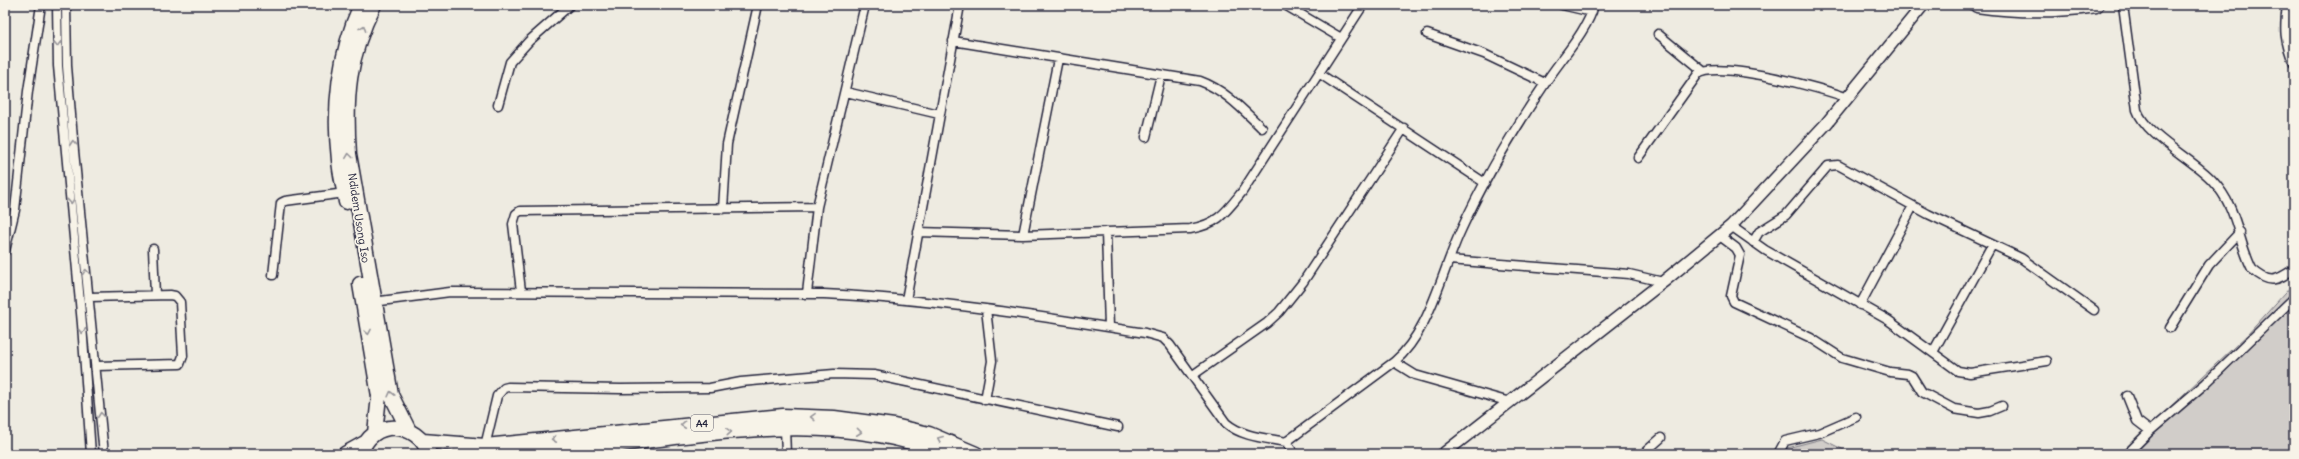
<svg xmlns="http://www.w3.org/2000/svg" width="2299" height="459" font-family="Delius,sans-serif">
	<style>
		.green { fill: #d1cdc9; stroke: #7a7882 }
		.lines { fill: none; stroke-linecap: round; stroke-linejoin: round }
		.street-casing { stroke: #22223b; stroke-width: 11 }
		.secondary-casing { stroke: #22223b; stroke-width: 14 }
		.highway-casing { stroke: #22223b; stroke-width: 17 }
		.street { stroke: #f7f3e8; stroke-width: 8 }
		.secondary { stroke: #f7f3e8; stroke-width: 11 }
		.highway { stroke: #f7f3e8; stroke-width: 14 }
		.oneway { stroke: #97959a }
		.labels { text-anchor: middle; stroke-width: 3.5; stroke-linejoin: round; paint-order: stroke }
		.shield { fill: #f7f3e8; stroke: #62616f; stroke-width: 1 }
		.shield-label { font-size: 10px; font-weight: bold; fill: #22223b }
		.street-label { font-size: 11px; fill: #22223b; stroke: #f7f3e8 }
	</style>
	<rect width="100%" height="100%" fill="#eeebe1"/>
	<filter id="ink" filterUnits="userSpaceOnUse"><feTurbulence type="fractalNoise" baseFrequency=".025" numOctaves="2"/><feDisplacementMap in="SourceGraphic" scale="8" xChannelSelector="R" yChannelSelector="G"/><feConvolveMatrix kernelMatrix="1 2 1 2 8 2 1 2 1" color-interpolation-filters="sRGB"/></filter>
	<g filter="url(#ink)">
		<!-- green -->
		<path class="green" d="M 2294,283 L 2294,454 L 2120,454 L 2248,334 Z
			M 1822,439 L 1852,454 L 1787,454 L 1787,448 Z"/>
		<g class="lines">
			<defs>
				<path id="street" d="M 57,5 L 58,66 L 82,324 L 91,454
					M 66,5 L 67,66 L 74,151 L 104,454
					M 1285,5 L 1341,38
					M 1562,5 L 1592,12
					M 2123,5 L 2137,110 C 2146,136 2193,159 2212,180 C 2239,209 2236,237 2252,269 C 2270,285 2276,281 2294,269
					M 2287,5 C 2284,30 2284,40 2294,64
					M 1427,34 L 1484,54 L 1545,83
					M 1658,34 L 1703,71
					M 953,41 L 1200,81 C 1225,90 1243,110 1262,128
					M 1320,74 L 1485,183
					M 846,92 L 939,114
					M 498,105 L 510,62 L 529,41 L 570,5
					M 1146,137 L 1161,75
					M 1638,158 L 1698,74 C 1719,60 1822,88 1848,98
					M 723,209 L 727,144 L 758,5
					M 1731,226 L 1765,250 L 1888,320 L 1958,371 L 1970,373 L 2047,361
					M 918,232 L 1023,235 L 1190,229 C 1218,224 1225,213 1242,192 L 1363,5
					M 1106,232 L 1109,327
					M 1023,235 L 1058,59
					M 1720,236 L 1736,248 L 1740,255 L 1731,296 L 1734,302 L 1811,338 L 1842,358 L 1890,372 L 1908,374 L 1912,376 L 1922,392 L 1954,409 L 1979,413 L 1990,411 L 2002,406
					M 1753,242 L 1759,232 L 1786,215 L 1828,166 L 1838,165 L 1928,214 L 2021,258 L 2094,310
					M 153,249 L 155,295
					M 5,251 L 15,210 L 28,91 L 41,5
					M 1449,260 L 1629,274 L 1663,282
					M 273,275 L 281,203 L 285,201 L 345,193
					M 521,291 L 513,224 L 516,214 L 520,211 L 817,207
					M 807,293 L 817,207 L 865,5
					M 89,297 L 170,295 L 175,296 L 180,302 L 183,356 L 180,364 L 96,366
					M 906,300 L 960,5
					M 373,302 L 450,292 L 824,294 C 932,299 1039,316 1145,333 L 1163,338 L 1170,345 L 1226,423 C 1242,437 1266,438 1286,442 L 1294,454
					M 1860,305 L 1913,206
					M 2170,328 L 2209,265 L 2240,232
					M 1933,352 L 1992,245
					M 1394,362 L 1415,375 L 1510,402
					M 1193,375 L 1267,323 L 1279,312 L 1303,282 L 1404,128
					M 2127,396 L 2137,421 L 2150,431
					M 985,400 L 992,361 L 986,309
					M 785,429 L 786,454
					M 1286,442 L 1394,362 C 1430,332 1442,270 1462,228 C 1485,178 1515,128 1546,82 C 1560,60 1588,30 1594,5
					M 485,446 L 497,396 L 504,388 L 508,387 L 621,389 L 710,388 L 741,382 L 834,374 L 874,375 L 1118,427
					M 1643,454 L 1661,438
					M 1778,454 L 1785,441 L 1819,433 L 1856,417
					M 2127,454 L 2150,431 L 2206,383 L 2294,298"/>
				<path id="secondary" d="M 1443,454 L 1663,282 L 1731,226 L 1826,124 L 1923,5"/>
				<path id="highway" d="M 374,5 C 348,56 345,97 349,154 L 391,395 L 408,429
					M 1977,5 C 2018,11 2055,11 2096,5
					M 346,202 C 344,188 340,174 339,160 C 333,108 339,53 361,5
					M 360,284 L 379,396 L 375,433
					M 423,441 L 485,446 L 783,416 L 834,418 L 894,426 L 929,434 L 976,454
					M 345,454 L 365,443
					M 361,454 C 370,418 418,420 429,454
					M 523,454 C 558,450 594,448 629,443 C 732,430 846,413 946,454"/>
			</defs>
			<!-- street casing -->
			<use href="#street" class="street-casing"/>
			<!-- secondary casing -->
			<use href="#secondary" class="secondary-casing"/>
			<!-- highway casing -->
			<use href="#highway" class="highway-casing"/>
			<!-- street -->
			<use href="#street" class="street"/>
			<!-- secondary -->
			<use href="#secondary" class="secondary"/>
			<!-- highway -->
			<use href="#highway" class="highway"/>
		</g>
		<!-- one-way arrows -->
		<defs><path id="oneway-chevron" d="M-2-3.5L2.5 0L-2 3.5" fill="none" stroke-width="1.6" stroke-linecap="round" stroke-linejoin="round"/></defs>
		<g class="oneway">
			<use href="#oneway-chevron" transform="translate(363 28) rotate(-69)"/>
			<use href="#oneway-chevron" transform="translate(57 44) rotate(88)"/>
			<use href="#oneway-chevron" transform="translate(73 143) rotate(-95)"/>
			<use href="#oneway-chevron" transform="translate(349 156) rotate(-97)"/>
			<use href="#oneway-chevron" transform="translate(71 201) rotate(84)"/>
			<use href="#oneway-chevron" transform="translate(86 272) rotate(-96)"/>
			<use href="#oneway-chevron" transform="translate(82 331) rotate(86)"/>
			<use href="#oneway-chevron" transform="translate(368 332) rotate(80)"/>
			<use href="#oneway-chevron" transform="translate(391 394) rotate(-104)"/>
			<use href="#oneway-chevron" transform="translate(101 415) rotate(-96)"/>
			<use href="#oneway-chevron" transform="translate(813 417) rotate(-178)"/>
			<use href="#oneway-chevron" transform="translate(683 425) rotate(174)"/>
			<use href="#oneway-chevron" transform="translate(729 432) rotate(-4)"/>
			<use href="#oneway-chevron" transform="translate(859 432) rotate(6)"/>
			<use href="#oneway-chevron" transform="translate(554 439) rotate(174)"/>
			<use href="#oneway-chevron" transform="translate(940 439) rotate(-157)"/>
		</g>
	</g>
	<g class="labels">
		<!-- shield labels -->
		<rect class="shield" x="691" y="415" width="22" height="16" rx="3"/>
		<g class="shield-label">
			<text x="702" y="427">A4</text>
		</g>
		<!-- street labels -->
		<g class="street-label">
			<text transform="translate(359 218) rotate(81)" y="4">Ndidem Usong Iso</text>
		</g>
	</g>
	<!-- margin -->
	<rect width="2299" height="459" fill="none" stroke="#f7f3e8" stroke-width="20"/>
	<rect x="10" y="10" width="2279" height="439" fill="none" stroke="#22223b" stroke-width="1.5" filter="url(#ink)"/>
</svg>
